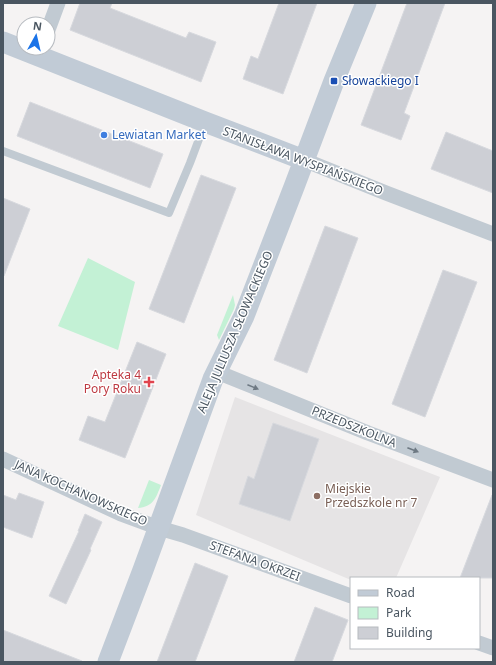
<svg xmlns="http://www.w3.org/2000/svg" width="496" height="665" font-family="'Noto Sans',sans-serif">
	<style>
		.education { fill: #e6e4e5 }
		.green { fill: #c3f1d5 }
		.building { fill: #cdcfd5; stroke: #d7d9de }
		.lines { fill: none; stroke-linecap: round; stroke-linejoin: round }
		.lane { stroke: #c1cad2; stroke-width: 8 }
		.street { stroke: #c1cad2; stroke-width: 15 }
		.secondary { stroke: #c1cbd6; stroke-width: 21 }
		.oneway { fill: #6e7983 }
		.transit-dot { fill: #1a4fb4; stroke: #fff; stroke-width: 1.5 }
		.shop-dot { fill: #3f7fe0; stroke: #fff; stroke-width: 1.5 }
		.health-dot { fill: #e0444e; stroke: #fff; stroke-width: 1.5 }
		.education-dot { fill: #8d6e63; stroke: #fff; stroke-width: 1.5 }
		.labels { text-anchor: middle; stroke-width: 3; stroke-linejoin: round; paint-order: stroke }
		.transit-label { font-size: 12px; fill: #164399; stroke: #fff; text-anchor: start }
		.shop-label { font-size: 12px; fill: #366cbe; stroke: #fff; text-anchor: start }
		.street-label { font-size: 12px; fill: #4a5661; stroke: #fff }
		.health-label { font-size: 12px; fill: #be3a42; stroke: #fff; text-anchor: end }
		.education-label { font-size: 12px; fill: #785e54; stroke: #fff; text-anchor: start }
	</style>
	<rect width="100%" height="100%" fill="#f5f3f3"/>
	<!-- education -->
	<path class="education" d="M 235,397 L 440,477 L 396,578 L 351,578 L 351,580 L 196,515 Z"/>
	<!-- green -->
	<path class="green" d="M 88,258 L 135,282 L 118,350 L 58,326 Z
		M 233,295 L 235,305 L 234,309 L 219,340 L 217,335 Z
		M 149,480 L 161,485 C 156,498 153,507 138,508 Z"/>
	<!-- building -->
	<path class="building" d="M 80,3 L 112,3 L 110,8 L 186,38 L 189,32 L 216,42 L 201,82 L 70,30 Z
		M 279,3 L 317,3 L 283,94 L 243,79 L 251,56 L 258,59 Z
		M 407,3 L 445,3 L 404,113 L 410,116 L 401,140 L 361,125 Z
		M 30,102 L 163,154 L 150,188 L 17,136 Z
		M 446,132 L 493,151 L 493,193 L 431,169 Z
		M 201,175 L 236,188 L 184,323 L 149,309 Z
		M 3,198 L 30,209 L 4,276 L 3,275 Z
		M 325,226 L 358,238 L 307,373 L 274,360 Z
		M 443,270 L 477,282 L 425,417 L 392,404 Z
		M 137,342 L 166,354 L 125,458 L 79,440 L 88,416 L 105,422 Z
		M 273,423 L 319,439 L 290,521 L 239,504 L 248,476 L 254,479 Z
		M 19,493 L 44,502 L 32,538 L 3,527 L 3,495 L 16,500 Z
		M 492,495 L 493,496 L 493,578 L 460,578 Z
		M 85,514 L 102,522 L 90,549 L 91,550 L 66,604 L 49,596 L 79,531 L 78,531 Z
		M 195,563 L 228,576 L 195,662 L 157,662 Z
		M 315,607 L 348,620 L 332,662 L 294,662 Z
		M 3,630 L 82,661 L 82,662 L 3,662 Z"/>
	<g class="lines">
		<!-- lane -->
		<path class="lane" d="M 3,151 L 169,213 L 190,163 L 205,123"/>
		<!-- street -->
		<path class="street" d="M 48,30 L 58,3
			M 304,160 L 386,193 L 493,234
			M 217,372 L 368,433 L 493,480
			M 3,459 L 121,514 L 159,528 L 183,535 L 351,596
			M 479,643 L 493,648"/>
		<!-- secondary -->
		<path class="secondary" d="M 3,42 L 205,122 L 304,160
			M 108,662 L 143,570 L 213,379 L 244,316 L 294,187 L 334,81 L 366,3"/>
	</g>
	<!-- one-way arrows -->
	<defs><path id="oneway-solid" d="M-6-.8H1V-3.2L6.5 0L1 3.2V.8H-6Z"/></defs>
	<g class="oneway">
		<use href="#oneway-solid" transform="translate(253 387) rotate(22)"/>
		<use href="#oneway-solid" transform="translate(413 450) rotate(21)"/>
	</g>
	<!-- markers -->
	<rect class="transit-dot" x="330" y="77" width="8" height="8" rx="2"/>
	<circle class="shop-dot" cx="104" cy="135" r="4"/>
	<path class="health-dot" d="M147 376h4v4h4v4h-4v4h-4v-4h-4v-4h4z"/>
	<circle class="education-dot" cx="317" cy="496" r="4"/>
	<g class="labels">
		<!-- transit labels -->
		<g class="transit-label">
			<text x="342" y="85">Słowackiego I</text>
		</g>
		<!-- shop labels -->
		<g class="shop-label">
			<text x="112" y="139">Lewiatan Market</text>
		</g>
		<!-- street labels -->
		<g class="street-label">
			<text transform="translate(303 161) rotate(21)" y="4">STANISŁAWA WYSPIAŃSKIEGO</text>
			<text transform="translate(235 332) rotate(-67)" y="4">ALEJA JULIUSZA SŁOWACKIEGO</text>
			<text transform="translate(354 427) rotate(22)" y="4">PRZEDSZKOLNA</text>
			<text transform="translate(81 493) rotate(24)" y="4">JANA KOCHANOWSKIEGO</text>
			<text transform="translate(255 561) rotate(20)" y="4">STEFANA OKRZEI</text>
		</g>
		<!-- health labels -->
		<g class="health-label">
			<text x="141" y="379">Apteka 4<tspan x="141" dy="14">Pory Roku</tspan></text>
		</g>
		<!-- education labels -->
		<g class="education-label">
			<text x="325" y="493">Miejskie<tspan x="325" dy="14">Przedszkole nr 7</tspan></text>
		</g>
	</g>
	<!-- border -->
	<rect width="496" height="665" fill="none" stroke="#4a5661" stroke-width="8"/>
	<!-- legend -->
	<rect x="350" y="577" width="130" height="72" fill="#ffffff" stroke="#b7bbc0"/>
	<rect x="358" y="590" width="20" height="6" fill="#c1cbd6" stroke="#b7bbc0"/>
	<text x="386" y="597" font-size="12" fill="#4a5661">Road</text>
	<rect x="358" y="607" width="20" height="12" fill="#c3f1d5" stroke="#b7bbc0"/>
	<text x="386" y="617" font-size="12" fill="#4a5661">Park</text>
	<rect x="358" y="627" width="20" height="12" fill="#cdcfd5" stroke="#b7bbc0"/>
	<text x="386" y="637" font-size="12" fill="#4a5661">Building</text>
	<!-- north arrow -->
	<g transform="translate(36 36) rotate(8)"><circle r="19" fill="#ffffff" stroke="#b7bbc0"/>
	<path d="M0-3L7 15L0 10L-7 15Z" fill="#1a73e8"/>
	<text y="-6" font-size="11" font-weight="bold" text-anchor="middle" fill="#4a5661">N</text>
	</g>
</svg>
